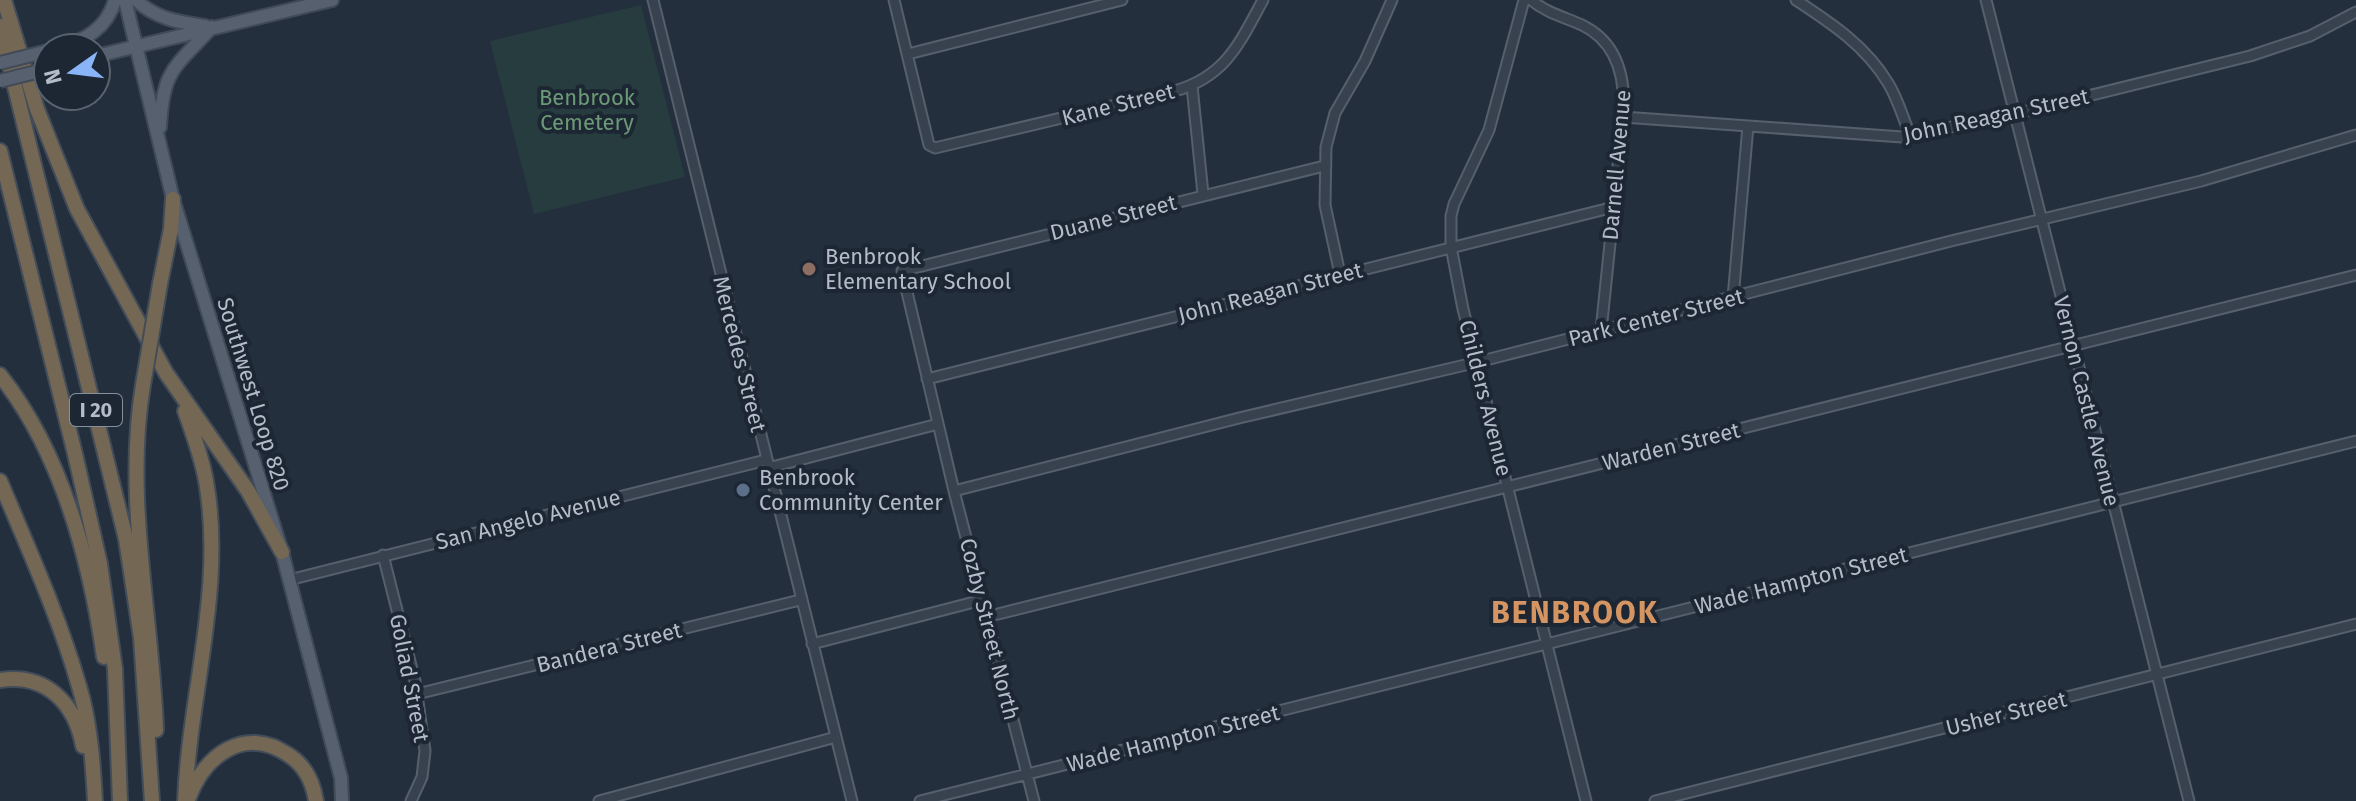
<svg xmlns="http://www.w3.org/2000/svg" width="2356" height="801" font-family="'Fira Sans',sans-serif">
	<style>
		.green { fill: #263c3f }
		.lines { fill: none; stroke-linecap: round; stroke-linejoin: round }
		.minor-casing { stroke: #565f6c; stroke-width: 13 }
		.major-casing { stroke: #414a57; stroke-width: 16 }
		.highway-casing { stroke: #434c59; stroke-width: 18 }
		.minor { stroke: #38414e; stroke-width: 9 }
		.major { stroke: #56606e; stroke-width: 12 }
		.highway { stroke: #746855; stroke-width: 14 }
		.major-bridge-casing { stroke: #414a57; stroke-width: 16; stroke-linecap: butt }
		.highway-bridge-casing { stroke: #434c59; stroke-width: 18; stroke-linecap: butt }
		.major-bridge { stroke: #56606e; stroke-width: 12 }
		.highway-bridge { stroke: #746855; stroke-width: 14 }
		.education-dot { fill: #8d6e63; stroke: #1d2633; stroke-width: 3 }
		.service-dot { fill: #5c6f8a; stroke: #1d2633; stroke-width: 3 }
		.labels { text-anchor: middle; stroke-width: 8; stroke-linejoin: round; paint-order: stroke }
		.shield { fill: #1d2633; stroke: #878f9c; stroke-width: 2 }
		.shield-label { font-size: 20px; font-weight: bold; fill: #b4bcc9 }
		.park-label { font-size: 22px; fill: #6b9a76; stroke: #1d2633 }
		.street-label { font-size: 22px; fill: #b4bcc9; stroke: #1d2633 }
		.poi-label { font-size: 22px; fill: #b4bcc9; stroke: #1d2633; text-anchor: start }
		.district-label { font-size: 30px; font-weight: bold; letter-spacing: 2px; fill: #d59563; stroke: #1d2633 }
	</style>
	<rect width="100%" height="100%" fill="#242f3e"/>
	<!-- green -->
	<path class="green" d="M 641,5 L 685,177 L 534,214 L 490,41 Z"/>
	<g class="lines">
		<defs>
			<path id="minor" d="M 653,0 L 852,801
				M 894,0 L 929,145 L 935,148 L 1175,91 C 1226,76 1239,44 1263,0
				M 1524,0 L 1489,130 L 1454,204 L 1451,216 L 1451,247 L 1463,309 L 1586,801
				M 1531,0 C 1547,13 1564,17 1582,25 C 1619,43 1626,80 1623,117 L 1601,331
				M 1796,0 C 1831,23 1866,46 1888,83 C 1898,99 1903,118 1910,135
				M 1986,0 L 2189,801
				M 908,54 L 1122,0
				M 1192,86 L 1203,194
				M 1623,117 L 1902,137 L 2015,114 L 2250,56 L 2310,36 L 2356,12
				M 1340,274 L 1325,205 L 1326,147 L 1335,113 L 1365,61 L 1392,0
				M 1733,298 L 1748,126
				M 927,379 L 1614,207
				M 768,468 L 938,424
				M 954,491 L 1239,418 L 1478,362 L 1951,241 L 2201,181 L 2356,135
				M 383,555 L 415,681 L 425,751 L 422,777 L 411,801
				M 289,580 L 766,460
				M 986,617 L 2356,275
				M 812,644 L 982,600
				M 417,694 L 800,600
				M 599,801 L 836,737
				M 920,801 L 2356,441
				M 1034,801 L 954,491 L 902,271 L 1324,166
				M 1655,801 L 2356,624"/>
			<path id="major" d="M 125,0 L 173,199 L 282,552 L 341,778 L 342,801
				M 136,0 C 156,19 178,22 205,26
				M 59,48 C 86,40 107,28 115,0
				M 96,56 L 332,0
				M 160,127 C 163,68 175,68 212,27"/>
			<path id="highway" d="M 4,0 L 37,109 L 77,209 L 166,373 L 248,491 L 282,552
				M 0,26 L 126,539 L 141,638 L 152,801
				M 0,151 L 75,454 L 100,564 L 115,669 L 120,801
				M 160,284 L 171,229 L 173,199
				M 0,375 C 62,453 90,560 104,657
				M 143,385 C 124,499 152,615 156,730
				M 0,481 C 28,548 59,616 79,686 C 90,722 93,763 95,801
				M 0,680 C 46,673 75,703 83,746
				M 189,797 C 205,755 244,726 287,754 C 304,764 313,782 316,801
				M 185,801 C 189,695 225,588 206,481 C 202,458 193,433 185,411"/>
		</defs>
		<!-- minor casing -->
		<use href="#minor" class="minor-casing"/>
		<!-- major casing -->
		<use href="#major" class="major-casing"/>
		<!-- highway casing -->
		<use href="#highway" class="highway-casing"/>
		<!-- minor -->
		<use href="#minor" class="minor"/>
		<!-- major -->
		<use href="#major" class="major"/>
		<!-- highway -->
		<use href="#highway" class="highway"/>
		<defs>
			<path id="major-bridge" d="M 0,63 L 48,51
				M 0,81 L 48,69"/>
			<path id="highway-bridge" d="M 143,385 L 160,284"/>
		</defs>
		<!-- major-bridge casing -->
		<use href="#major-bridge" class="major-bridge-casing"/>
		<!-- highway-bridge casing -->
		<use href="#highway-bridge" class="highway-bridge-casing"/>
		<!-- major-bridge -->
		<use href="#major-bridge" class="major-bridge"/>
		<!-- highway-bridge -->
		<use href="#highway-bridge" class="highway-bridge"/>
	</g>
	<!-- markers -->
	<circle class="education-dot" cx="809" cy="269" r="8"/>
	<circle class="service-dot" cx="743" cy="490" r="8"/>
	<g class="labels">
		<!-- shield labels -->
		<rect class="shield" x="70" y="394" width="52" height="32" rx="6"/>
		<g class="shield-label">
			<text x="96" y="417">I 20</text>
		</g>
		<!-- park labels -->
		<g class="park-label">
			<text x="587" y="105">Benbrook<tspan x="587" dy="25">Cemetery</tspan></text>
		</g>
		<!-- street labels -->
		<g class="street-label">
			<text transform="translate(1118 104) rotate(-14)" y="8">Kane Street</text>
			<text transform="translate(1996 115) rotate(-12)" y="8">John Reagan Street</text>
			<text transform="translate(1616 165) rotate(-85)" y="8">Darnell Avenue</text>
			<text transform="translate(1113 217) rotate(-14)" y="8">Duane Street</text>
			<text transform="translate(1270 292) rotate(-14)" y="8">John Reagan Street</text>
			<text transform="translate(1656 317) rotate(-14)" y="8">Park Center Street</text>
			<text transform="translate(740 354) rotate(76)" y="8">Mercedes Street</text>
			<text transform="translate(254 394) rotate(73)" y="8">Southwest Loop 820</text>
			<text transform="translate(1486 398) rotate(76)" y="8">Childers Avenue</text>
			<text transform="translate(2087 401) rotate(76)" y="8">Vernon Castle Avenue</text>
			<text transform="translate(1671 446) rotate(-14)" y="8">Warden Street</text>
			<text transform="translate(528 519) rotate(-14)" y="8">San Angelo Avenue</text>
			<text transform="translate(1801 580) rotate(-14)" y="8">Wade Hampton Street</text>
			<text transform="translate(990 629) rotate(76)" y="8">Cozby Street North</text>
			<text transform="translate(609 647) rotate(-14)" y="8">Bandera Street</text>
			<text transform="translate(410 678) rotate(79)" y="8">Goliad Street</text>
			<text transform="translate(2006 713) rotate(-14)" y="8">Usher Street</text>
			<text transform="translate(1173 738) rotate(-14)" y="8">Wade Hampton Street</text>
		</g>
		<!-- poi labels -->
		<g class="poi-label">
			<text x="825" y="264">Benbrook<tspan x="825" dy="25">Elementary School</tspan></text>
			<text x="759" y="485">Benbrook<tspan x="759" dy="25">Community Center</tspan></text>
		</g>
		<!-- district labels -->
		<g class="district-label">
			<text x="1575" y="623">BENBROOK</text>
		</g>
	</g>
	<!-- north arrow -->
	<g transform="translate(72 72) rotate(256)"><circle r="38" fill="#1d2633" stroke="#59626f" stroke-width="2"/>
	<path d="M0-6L14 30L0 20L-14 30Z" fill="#8ab4f8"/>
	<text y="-12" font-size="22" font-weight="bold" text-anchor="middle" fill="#b4bcc9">N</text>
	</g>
</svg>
